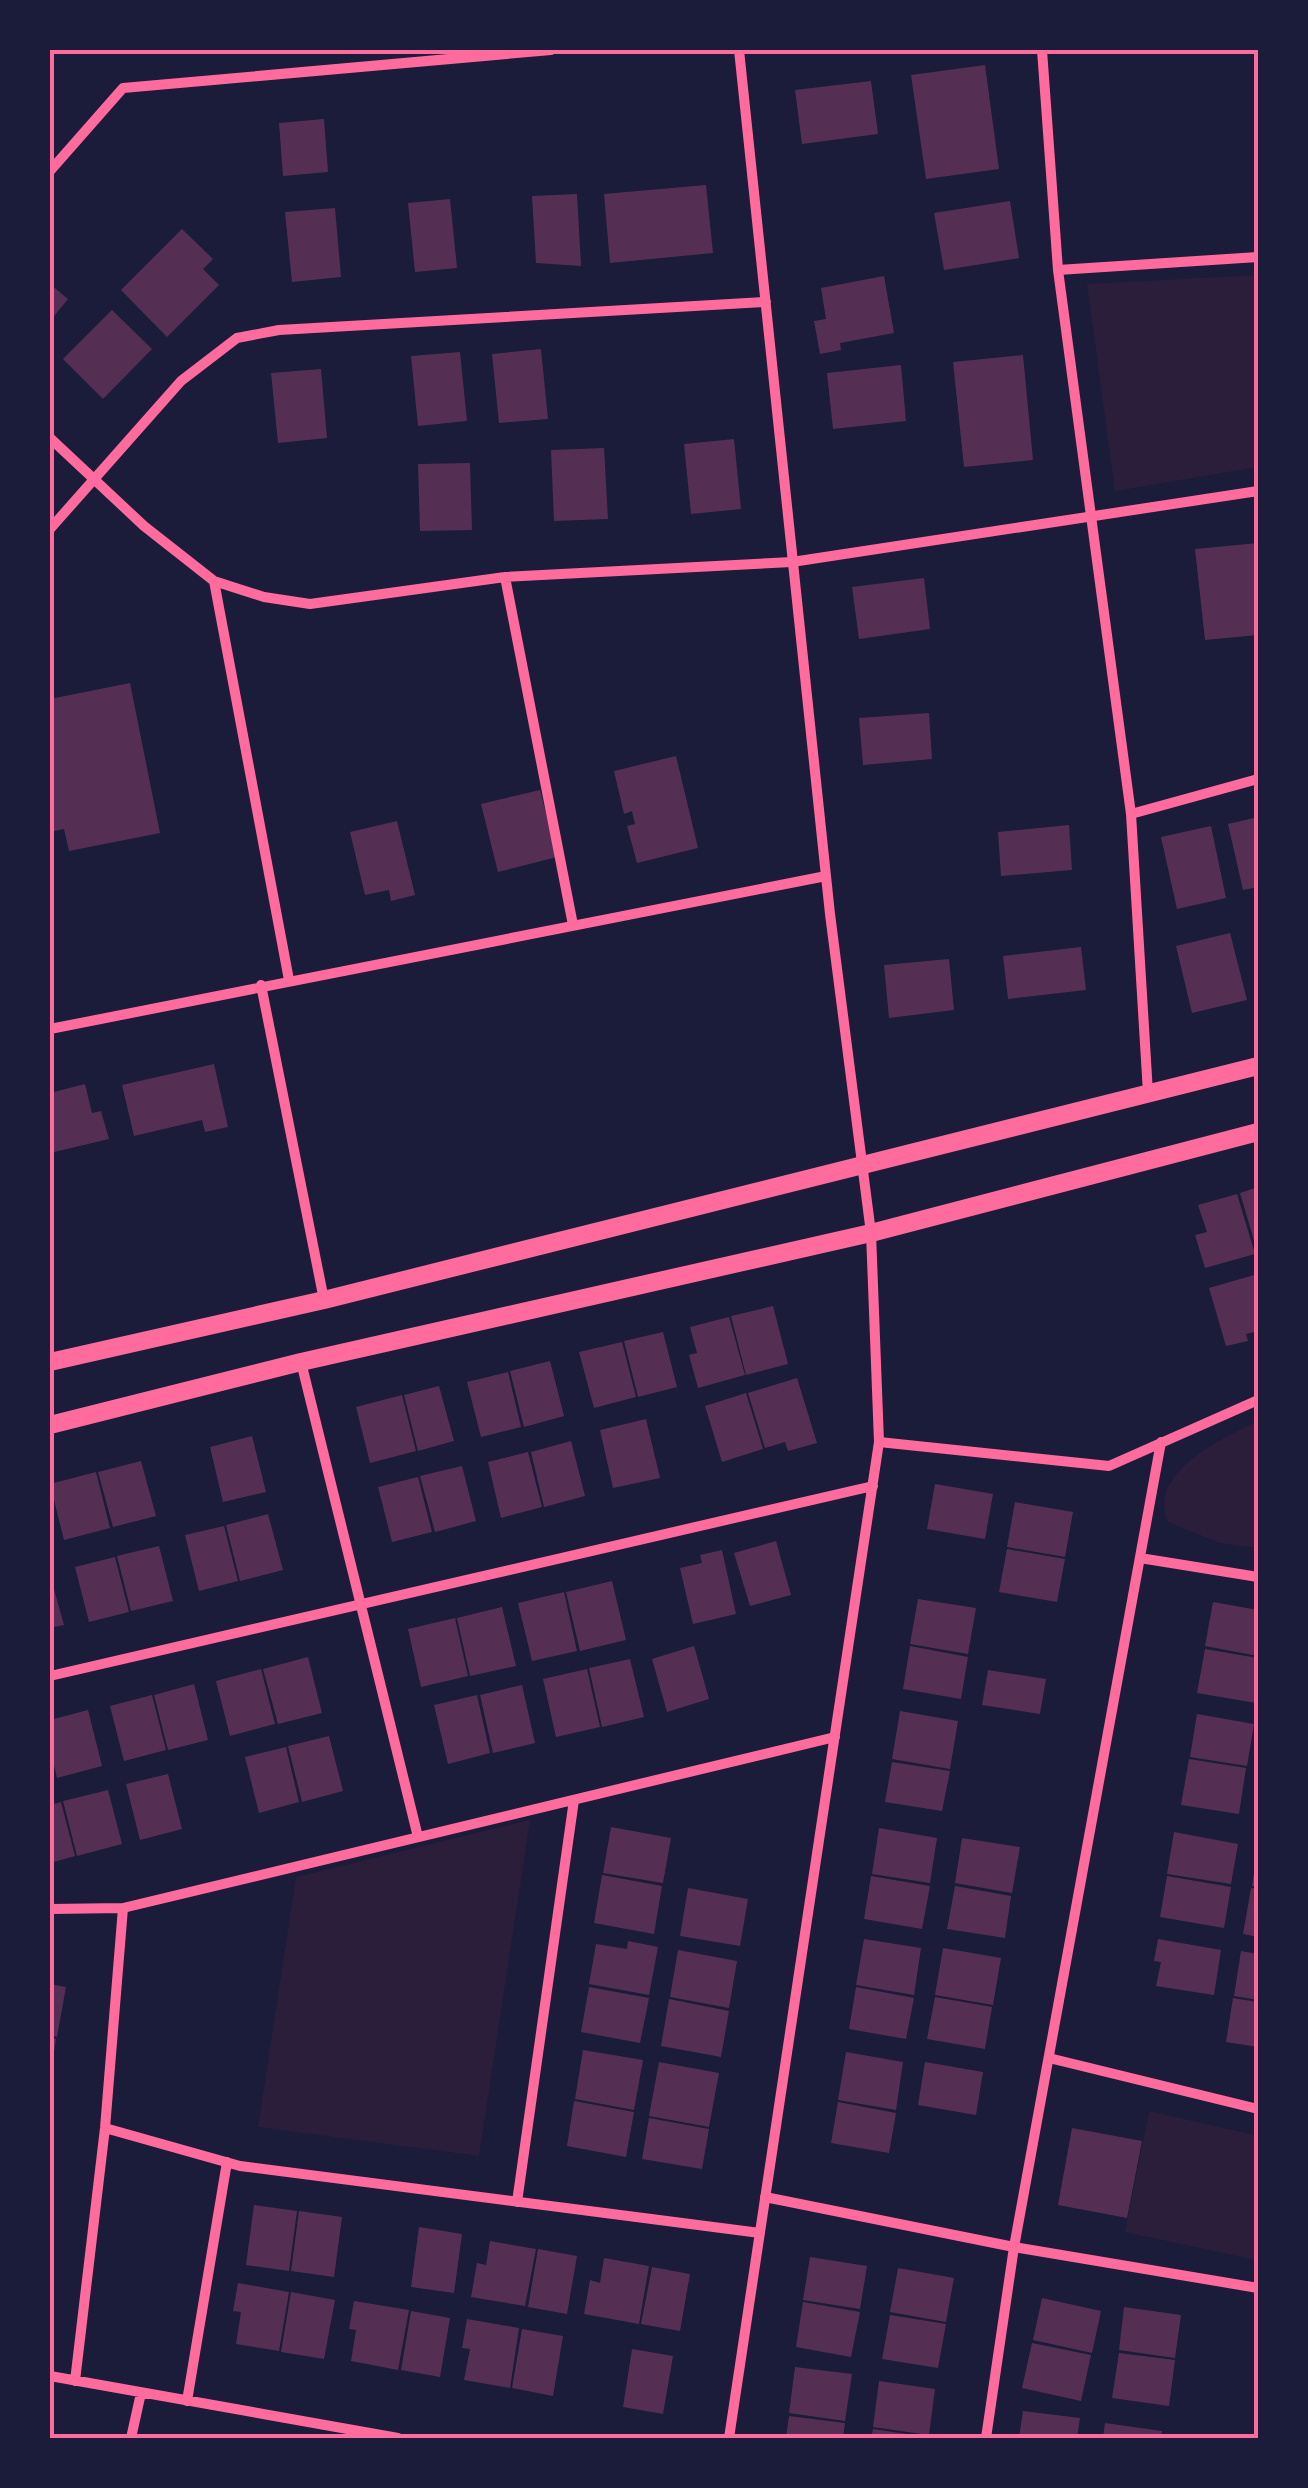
<svg xmlns="http://www.w3.org/2000/svg" width="1308" height="2488" font-family="'Fira Sans',sans-serif">
	<style>
		.green { fill: #2a1e3b }
		.building { fill: #542f53 }
		.lines { fill: none; stroke-linecap: round; stroke-linejoin: round }
		.minor { stroke: #ff6b9d; stroke-width: 10 }
		.tertiary { stroke: #ff6b9d; stroke-width: 18 }
		.neatline { fill: none; stroke: #ff6b9d; stroke-width: 4 }
	</style>
	<rect width="100%" height="100%" fill="#1b1b3a"/>
	<!-- green -->
	<path class="green" d="M 1258,275 L 1258,467 L 1115,491 L 1087,284 Z
		M 1258,1421 L 1258,1548 L 1220,1543 L 1168,1522 C 1146,1473 1223,1438 1258,1421 Z
		M 530,1820 L 479,2156 L 258,2127 L 296,1877 Z
		M 1149,2111 L 1258,2136 L 1256,2260 L 1125,2232 Z"/>
	<!-- building -->
	<path class="building" d="M 985,65 L 999,169 L 926,179 L 911,75 Z
		M 871,81 L 878,134 L 802,144 L 795,90 Z
		M 324,119 L 328,172 L 283,176 L 279,123 Z
		M 706,185 L 713,253 L 610,263 L 604,194 Z
		M 577,194 L 581,266 L 536,263 L 532,196 Z
		M 450,199 L 457,268 L 415,272 L 408,203 Z
		M 1010,201 L 1019,258 L 944,270 L 934,213 Z
		M 335,208 L 341,277 L 292,282 L 285,212 Z
		M 182,229 L 213,259 L 203,269 L 219,285 L 167,337 L 121,290 Z
		M 884,276 L 894,333 L 840,343 L 841,350 L 820,354 L 814,321 L 826,319 L 821,288 Z
		M 50,284 L 68,299 L 50,321 Z
		M 112,310 L 152,349 L 103,399 L 63,359 Z
		M 541,349 L 548,419 L 499,423 L 492,354 Z
		M 460,352 L 467,421 L 418,426 L 411,356 Z
		M 1023,355 L 1033,460 L 964,467 L 953,362 Z
		M 901,365 L 906,421 L 833,429 L 827,373 Z
		M 321,369 L 327,438 L 278,443 L 271,373 Z
		M 734,439 L 741,509 L 691,514 L 684,444 Z
		M 604,448 L 608,519 L 554,521 L 551,450 Z
		M 470,463 L 472,530 L 420,531 L 418,464 Z
		M 1258,543 L 1258,635 L 1205,640 L 1195,549 Z
		M 924,578 L 930,629 L 859,639 L 852,587 Z
		M 130,683 L 160,833 L 69,851 L 64,829 L 50,832 L 50,699 Z
		M 929,713 L 932,759 L 863,765 L 859,718 Z
		M 676,756 L 698,848 L 637,863 L 627,826 L 635,824 L 632,811 L 624,814 L 614,771 Z
		M 540,790 L 557,857 L 498,872 L 481,804 Z
		M 1258,817 L 1258,887 L 1243,890 L 1228,824 Z
		M 397,821 L 415,895 L 391,901 L 389,890 L 365,895 L 350,832 Z
		M 1069,825 L 1072,870 L 1001,876 L 998,832 Z
		M 1211,826 L 1226,898 L 1177,909 L 1161,837 Z
		M 1230,933 L 1247,1000 L 1192,1013 L 1176,946 Z
		M 1081,947 L 1086,990 L 1008,999 L 1003,956 Z
		M 949,959 L 954,1010 L 889,1018 L 884,965 Z
		M 214,1064 L 228,1127 L 205,1132 L 202,1120 L 134,1136 L 122,1085 Z
		M 85,1084 L 92,1113 L 101,1111 L 109,1139 L 50,1153 L 50,1093 Z
		M 1258,1187 L 1258,1251 L 1257,1251 L 1240,1193 Z
		M 1237,1194 L 1255,1254 L 1205,1268 L 1195,1235 L 1207,1232 L 1198,1205 Z
		M 1254,1275 L 1258,1331 L 1246,1334 L 1248,1341 L 1226,1346 L 1209,1288 Z
		M 773,1306 L 788,1364 L 746,1375 L 731,1316 Z
		M 729,1317 L 745,1375 L 698,1388 L 689,1355 L 697,1353 L 690,1327 Z
		M 663,1332 L 677,1387 L 638,1397 L 624,1341 Z
		M 622,1342 L 636,1397 L 594,1408 L 579,1352 Z
		M 550,1361 L 564,1416 L 524,1427 L 510,1371 Z
		M 508,1372 L 521,1427 L 481,1437 L 467,1382 Z
		M 797,1378 L 817,1443 L 788,1451 L 785,1442 L 765,1448 L 748,1393 Z
		M 439,1386 L 454,1441 L 418,1451 L 404,1395 Z
		M 746,1393 L 763,1449 L 722,1462 L 705,1406 Z
		M 402,1395 L 416,1451 L 370,1463 L 356,1407 Z
		M 646,1419 L 660,1478 L 613,1488 L 600,1430 Z
		M 252,1436 L 266,1492 L 223,1502 L 210,1447 Z
		M 571,1441 L 585,1496 L 544,1507 L 531,1452 Z
		M 528,1452 L 542,1507 L 501,1518 L 488,1462 Z
		M 141,1461 L 156,1516 L 113,1527 L 98,1472 Z
		M 462,1466 L 476,1521 L 435,1532 L 420,1476 Z
		M 96,1472 L 110,1528 L 64,1540 L 50,1484 Z
		M 418,1477 L 432,1532 L 392,1542 L 378,1487 Z
		M 935,1484 L 993,1494 L 985,1539 L 927,1529 Z
		M 1015,1502 L 1073,1512 L 1065,1557 L 1007,1547 Z
		M 268,1514 L 283,1570 L 240,1581 L 226,1525 Z
		M 224,1526 L 238,1581 L 199,1591 L 185,1535 Z
		M 776,1541 L 791,1595 L 750,1606 L 734,1553 Z
		M 159,1546 L 173,1601 L 131,1611 L 117,1556 Z
		M 1007,1549 L 1065,1559 L 1057,1602 L 999,1592 Z
		M 722,1550 L 736,1614 L 693,1624 L 680,1568 L 702,1563 L 700,1555 Z
		M 115,1557 L 129,1612 L 89,1622 L 75,1567 Z
		M 50,1575 L 64,1625 L 50,1628 Z
		M 612,1581 L 626,1640 L 580,1651 L 566,1592 Z
		M 564,1592 L 577,1651 L 532,1661 L 518,1603 Z
		M 918,1599 L 976,1608 L 968,1654 L 910,1644 Z
		M 1213,1602 L 1258,1610 L 1258,1656 L 1205,1646 Z
		M 502,1607 L 516,1666 L 470,1676 L 457,1618 Z
		M 455,1618 L 468,1676 L 421,1687 L 408,1629 Z
		M 694,1646 L 709,1699 L 667,1712 L 652,1659 Z
		M 910,1646 L 968,1657 L 961,1699 L 903,1689 Z
		M 1205,1649 L 1258,1658 L 1256,1703 L 1197,1693 Z
		M 308,1657 L 322,1713 L 278,1724 L 263,1669 Z
		M 630,1659 L 644,1717 L 602,1727 L 589,1668 Z
		M 261,1669 L 275,1724 L 230,1736 L 216,1681 Z
		M 587,1669 L 600,1727 L 556,1737 L 543,1679 Z
		M 988,1670 L 1046,1679 L 1040,1714 L 982,1705 Z
		M 194,1684 L 208,1740 L 168,1750 L 154,1695 Z
		M 522,1685 L 535,1743 L 493,1753 L 480,1695 Z
		M 152,1695 L 166,1750 L 124,1761 L 110,1706 Z
		M 477,1695 L 490,1753 L 448,1764 L 434,1705 Z
		M 88,1710 L 102,1766 L 57,1778 L 50,1749 L 50,1720 Z
		M 900,1711 L 958,1721 L 950,1769 L 892,1759 Z
		M 1197,1714 L 1254,1724 L 1247,1766 L 1190,1757 Z
		M 329,1736 L 343,1791 L 302,1802 L 288,1746 Z
		M 286,1747 L 299,1802 L 259,1813 L 245,1757 Z
		M 1189,1759 L 1246,1768 L 1239,1814 L 1181,1805 Z
		M 892,1762 L 950,1771 L 942,1811 L 885,1802 Z
		M 168,1774 L 182,1829 L 140,1840 L 126,1784 Z
		M 108,1790 L 122,1844 L 77,1856 L 63,1801 Z
		M 61,1802 L 75,1856 L 50,1863 L 50,1805 Z
		M 611,1827 L 671,1838 L 663,1883 L 603,1873 Z
		M 879,1828 L 937,1838 L 930,1883 L 872,1874 Z
		M 1174,1832 L 1238,1844 L 1231,1884 L 1167,1874 Z
		M 962,1838 L 1020,1847 L 1012,1893 L 955,1883 Z
		M 1256,1858 L 1258,1858 L 1258,1887 L 1252,1886 Z
		M 602,1875 L 662,1886 L 654,1934 L 594,1923 Z
		M 871,1876 L 930,1886 L 922,1929 L 864,1919 Z
		M 1167,1876 L 1231,1887 L 1224,1928 L 1160,1917 Z
		M 955,1886 L 1011,1896 L 1005,1938 L 947,1929 Z
		M 688,1888 L 748,1899 L 740,1946 L 680,1936 Z
		M 1251,1888 L 1258,1889 L 1258,1937 L 1243,1934 Z
		M 864,1939 L 921,1948 L 914,1995 L 856,1985 Z
		M 1158,1939 L 1221,1950 L 1214,1995 L 1156,1986 L 1161,1962 L 1154,1961 Z
		M 628,1941 L 658,1947 L 649,1995 L 589,1984 L 596,1944 L 627,1949 Z
		M 943,1948 L 1001,1958 L 993,2005 L 935,1995 Z
		M 678,1950 L 737,1961 L 729,2008 L 670,1997 Z
		M 1241,1951 L 1258,1954 L 1258,2000 L 1234,1996 Z
		M 50,1984 L 66,1987 L 57,2037 L 50,2035 Z
		M 589,1987 L 649,1998 L 640,2043 L 581,2032 Z
		M 856,1987 L 914,1998 L 906,2039 L 849,2029 Z
		M 935,1997 L 992,2007 L 985,2049 L 927,2039 Z
		M 1233,1998 L 1258,2002 L 1258,2047 L 1226,2042 Z
		M 669,1999 L 729,2011 L 721,2057 L 661,2046 Z
		M 50,2038 L 56,2039 L 52,2066 L 50,2065 Z
		M 583,2050 L 643,2060 L 634,2110 L 575,2099 Z
		M 846,2052 L 903,2062 L 896,2110 L 838,2100 Z
		M 659,2062 L 719,2073 L 709,2127 L 649,2116 Z
		M 925,2062 L 983,2072 L 976,2115 L 918,2105 Z
		M 574,2101 L 634,2112 L 626,2157 L 567,2146 Z
		M 838,2102 L 896,2113 L 889,2153 L 831,2143 Z
		M 649,2118 L 709,2129 L 702,2169 L 642,2159 Z
		M 1072,2128 L 1142,2141 L 1127,2218 L 1058,2205 Z
		M 254,2205 L 297,2211 L 289,2271 L 246,2265 Z
		M 299,2211 L 342,2217 L 334,2277 L 291,2271 Z
		M 419,2227 L 462,2234 L 454,2293 L 411,2287 Z
		M 490,2241 L 536,2249 L 525,2306 L 471,2297 L 477,2263 L 486,2265 Z
		M 538,2249 L 577,2256 L 567,2314 L 528,2307 Z
		M 810,2257 L 867,2266 L 860,2309 L 803,2300 Z
		M 604,2258 L 649,2266 L 639,2324 L 584,2314 L 590,2280 L 600,2283 Z
		M 652,2267 L 690,2274 L 680,2331 L 641,2324 Z
		M 898,2268 L 954,2278 L 946,2322 L 890,2312 Z
		M 238,2283 L 289,2292 L 279,2351 L 236,2344 L 241,2312 L 233,2311 Z
		M 291,2292 L 335,2300 L 324,2359 L 281,2352 Z
		M 1042,2298 L 1101,2311 L 1092,2353 L 1033,2340 Z
		M 354,2301 L 409,2310 L 398,2370 L 351,2361 L 356,2330 L 349,2329 Z
		M 803,2302 L 860,2312 L 851,2357 L 796,2347 Z
		M 1124,2307 L 1181,2315 L 1175,2358 L 1119,2350 Z
		M 411,2311 L 450,2318 L 440,2377 L 401,2370 Z
		M 890,2315 L 946,2324 L 938,2368 L 882,2359 Z
		M 467,2319 L 519,2328 L 510,2388 L 464,2380 L 470,2349 L 462,2348 Z
		M 522,2329 L 563,2336 L 553,2396 L 512,2388 Z
		M 1032,2343 L 1091,2355 L 1081,2401 L 1022,2388 Z
		M 632,2349 L 673,2356 L 663,2414 L 623,2407 Z
		M 1119,2353 L 1175,2360 L 1169,2406 L 1112,2398 Z
		M 795,2367 L 852,2374 L 845,2421 L 789,2413 Z
		M 879,2381 L 935,2389 L 929,2435 L 873,2427 Z
		M 1023,2411 L 1080,2418 L 1077,2438 L 1019,2438 Z
		M 789,2416 L 845,2423 L 843,2438 L 786,2438 Z
		M 1105,2423 L 1162,2431 L 1161,2438 L 1103,2438 Z
		M 873,2429 L 920,2436 L 920,2438 L 871,2438 Z"/>
	<g class="lines">
		<!-- minor -->
		<path class="minor" d="M 1042,50 L 1058,270 L 1131,814 L 1148,1093
			M 50,171 L 123,88 L 551,50
			M 1058,270 L 1258,257
			M 50,438 L 144,526 L 214,581 L 264,597 L 310,604 L 505,577 L 792,562 L 1258,491
			M 50,529 L 181,381 L 237,338 L 279,330 L 766,302
			M 505,577 L 573,925
			M 214,581 L 289,980
			M 1131,814 L 1258,779
			M 261,985 L 324,1300
			M 50,1029 L 826,876
			M 301,1362 L 418,1837
			M 879,1442 L 1109,1466 L 1258,1400
			M 1140,1558 L 1258,1577
			M 50,1676 L 873,1486
			M 50,1909 L 123,1908 L 835,1737
			M 1049,2058 L 1258,2109
			M 105,2128 L 240,2166 L 760,2233
			M 765,2197 L 1014,2247 L 1258,2288
			M 517,2202 L 574,1800
			M 50,2376 L 398,2438
			M 75,2381 L 105,2128 L 123,1908
			M 187,2401 L 227,2162
			M 131,2438 L 141,2393
			M 729,2438 L 879,1442 L 871,1233 L 830,914 L 739,50
			M 986,2438 L 1014,2247 L 1161,1442"/>
		<!-- tertiary -->
		<path class="tertiary" d="M 50,1362 L 324,1300 L 1258,1066
			M 50,1425 L 301,1362 L 871,1233 L 1258,1132"/>
	</g>
	<!-- border -->
	<rect width="1308" height="2488" fill="none" stroke="#1b1b3a" stroke-width="105"/>
	<rect x="52" y="52" width="1204" height="2384" class="neatline"/>
</svg>
